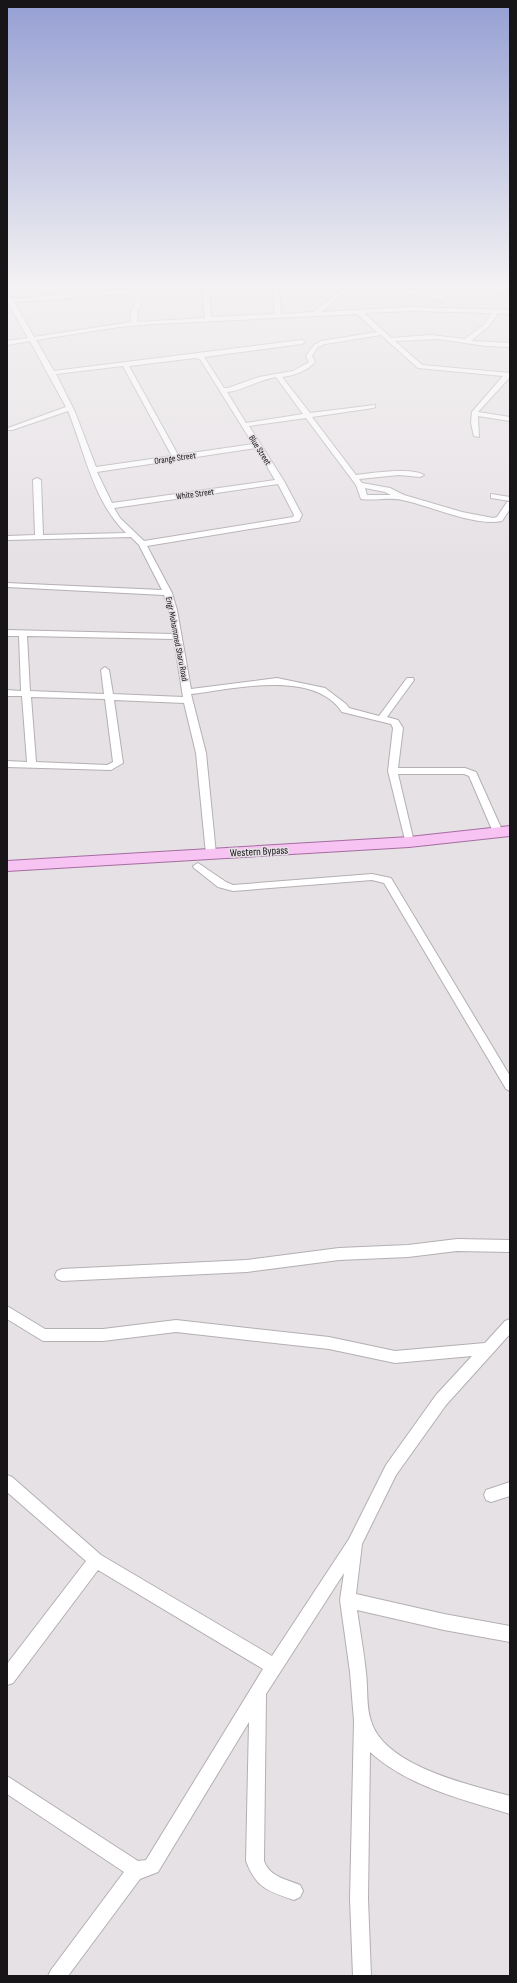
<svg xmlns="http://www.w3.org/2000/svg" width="517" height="1983" font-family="'Sofia Sans Condensed',sans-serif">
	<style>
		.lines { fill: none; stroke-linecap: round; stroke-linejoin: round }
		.minor-casing { stroke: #b3afb3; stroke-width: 2 }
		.primary-casing { stroke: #a56ca0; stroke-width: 2 }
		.minor { fill: #fff; fill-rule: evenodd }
		.primary { fill: #f7c3f2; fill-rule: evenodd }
		.labels { text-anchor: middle; stroke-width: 3; stroke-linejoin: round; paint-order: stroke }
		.far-street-label { font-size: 9px; fill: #171517; stroke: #e6e1e5 }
		.street-label { font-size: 11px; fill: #171517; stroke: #e6e1e5 }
	</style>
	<rect width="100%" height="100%" fill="#e6e1e5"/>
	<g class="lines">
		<defs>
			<path id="minor" d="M 131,284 L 137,284 L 142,303 L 138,310 L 137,322 L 205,318 L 202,284 L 208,284 L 211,317 L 275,314 L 273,284 L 279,284 L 281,314 L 313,312 L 350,284 L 356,284 L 321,312 L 411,307 L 510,310 L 510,314 L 498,313 L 489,326 L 471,341 L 510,343 L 510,347 L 486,346 L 438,339 L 395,341 L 422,365 L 510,373 L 510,377 L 478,412 L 510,417 L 510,421 L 478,416 L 479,437 L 474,436 L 471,423 L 472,412 L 503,376 L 418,368 L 381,335 L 325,344 L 318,347 L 312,356 L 315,362 C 306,372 295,375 282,377 L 310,413 L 375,405 L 375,407 L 373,408 L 312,417 L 356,475 C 370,473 413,467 424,475 L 420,477 L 399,475 L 359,479 L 362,483 L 390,488 L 404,495 L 462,512 L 493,518 L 497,517 L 507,502 L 510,502 L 510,509 L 502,521 C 475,527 429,505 402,500 C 389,497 374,501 361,499 L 356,485 L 306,418 L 249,426 L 284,481 L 302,515 L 299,521 L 147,546 L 172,593 L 177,610 L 191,689 L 277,678 L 325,688 L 346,704 L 349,708 L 379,716 L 407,678 L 413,678 L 414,680 L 387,717 L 398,720 L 403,728 L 398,768 L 465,768 L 476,772 L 503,832 L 501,834 L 498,835 L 493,832 L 469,776 L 464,774 L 398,774 L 414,842 L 409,845 L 406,844 L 388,771 L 393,728 L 391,724 L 342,712 C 314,669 233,689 191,694 L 206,753 L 216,854 L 215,856 L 211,857 L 206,854 L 196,753 L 184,703 L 114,700 L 123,763 L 111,770 L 7,767 L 7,761 L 27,762 L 22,696 L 7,696 L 7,690 L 21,691 L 19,636 L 7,636 L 7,630 L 173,634 L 169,610 L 164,595 L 7,587 L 7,583 L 162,590 L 139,545 L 131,537 L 7,540 L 7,536 L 35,535 L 33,480 L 37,478 L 41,480 L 43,535 L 126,533 C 93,501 85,452 68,411 L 12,430 L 7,430 L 8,428 L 66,407 L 30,341 L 7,345 L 7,341 L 28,338 L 7,301 L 7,294 L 12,299 L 133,289 ZM 133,293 L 136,303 L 131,312 L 131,322 L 34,337 L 14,302 ZM 411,311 L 492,313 L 485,324 L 465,339 L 431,335 L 391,338 L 364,313 ZM 357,314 L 377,332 L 321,341 L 314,345 L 306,356 L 309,362 L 293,371 L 259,377 L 228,388 L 224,388 L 204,357 L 302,344 L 305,342 L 302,340 L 54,371 L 36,340 L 119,327 L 153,324 ZM 195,358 L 200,359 L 253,444 L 178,455 L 129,366 ZM 123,366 L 172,456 L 96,467 L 75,412 L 56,374 ZM 276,377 L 303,414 L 246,423 L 227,392 C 244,390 258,380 276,377 ZM 256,448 L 275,480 L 112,503 L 97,472 ZM 278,484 L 294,515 L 293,517 L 144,541 L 120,518 L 114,508 ZM 365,488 L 385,492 L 391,495 L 367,495 ZM 27,636 L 174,639 L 183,697 L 113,694 L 109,670 L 105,667 L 101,670 L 104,694 L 30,691 ZM 31,697 L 105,699 L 113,762 L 107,765 L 36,762 Z
				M 431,284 L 439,284 L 480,293 L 510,285 L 510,289 L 480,297 Z
				M 411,289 L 444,296 L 447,298 L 444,300 L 412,293 L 404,298 L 400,298 L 400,296 Z
				M 491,494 L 510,497 L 510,501 L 491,498 Z
				M 198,863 L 226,882 L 233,885 L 372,874 L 391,878 L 510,1076 L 510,1091 L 506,1089 L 384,883 L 372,880 L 233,891 L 218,887 L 194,868 L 193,866 Z
				M 457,1239 L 510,1240 L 510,1252 L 457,1251 L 408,1257 L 339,1260 L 247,1272 L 62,1281 L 57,1279 L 55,1275 L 57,1271 L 62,1269 L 247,1260 L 339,1248 L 408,1245 Z
				M 7,1306 L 45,1329 L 103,1329 L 176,1320 L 329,1337 L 395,1351 L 485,1343 L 505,1321 L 510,1319 L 510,1334 L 446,1405 L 396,1475 L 362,1544 L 356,1594 L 444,1614 L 510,1626 L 510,1642 L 444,1630 L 357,1610 C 360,1631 364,1652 366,1673 C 368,1688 366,1707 371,1721 C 384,1766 470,1785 510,1796 L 510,1814 C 461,1799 409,1787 370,1752 L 368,1899 L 371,1976 L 353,1976 L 350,1899 L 354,1721 L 350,1672 L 340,1600 L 344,1573 L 266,1694 L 264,1861 C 270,1877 286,1879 300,1885 L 303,1891 L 300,1897 L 294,1900 C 268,1891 256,1888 246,1861 L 249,1722 L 158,1872 L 140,1879 L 68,1976 L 48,1976 L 51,1970 L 124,1872 L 7,1794 L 7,1776 L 138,1861 L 146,1860 L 263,1669 L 98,1570 L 13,1683 L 7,1685 L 7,1664 L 86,1561 L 7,1492 L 7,1475 L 12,1477 L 101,1555 L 272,1656 L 349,1539 L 386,1465 L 436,1395 L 472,1356 L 395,1363 L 329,1349 L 176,1332 L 103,1341 L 43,1341 L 7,1319 Z
				M 510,1482 L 510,1496 L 491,1502 L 486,1500 L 484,1495 L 486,1490 Z"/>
			<path id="primary" d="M 510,826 L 510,836 L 409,847 L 7,871 L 7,861 L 409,837 Z"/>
		</defs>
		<!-- minor casing -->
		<use href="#minor" class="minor-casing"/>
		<!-- primary casing -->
		<use href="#primary" class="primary-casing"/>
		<!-- minor -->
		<use href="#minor" class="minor"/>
		<!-- primary -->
		<use href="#primary" class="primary"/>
	</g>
	<!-- sky -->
	<linearGradient id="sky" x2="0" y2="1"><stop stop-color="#959fd3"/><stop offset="0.51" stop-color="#f4f2f3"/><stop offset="1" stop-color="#f4f2f3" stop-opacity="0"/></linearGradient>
	<rect width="517" height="561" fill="url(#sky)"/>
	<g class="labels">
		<!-- far-street labels -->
		<g class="far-street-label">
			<text transform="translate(260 450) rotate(58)" y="3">Blue Street</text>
			<text transform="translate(175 458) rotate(-8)" y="3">Orange Street</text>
			<text transform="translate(195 494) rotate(-8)" y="3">White Street</text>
			<text transform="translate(177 639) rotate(79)" y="3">Engr Mohammed Sharu Road</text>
		</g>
		<!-- street labels -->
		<g class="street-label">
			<text transform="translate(259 851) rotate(-3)" y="4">Western Bypass</text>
		</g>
	</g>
	<!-- border -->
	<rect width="517" height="1983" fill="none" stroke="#171517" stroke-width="16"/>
</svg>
